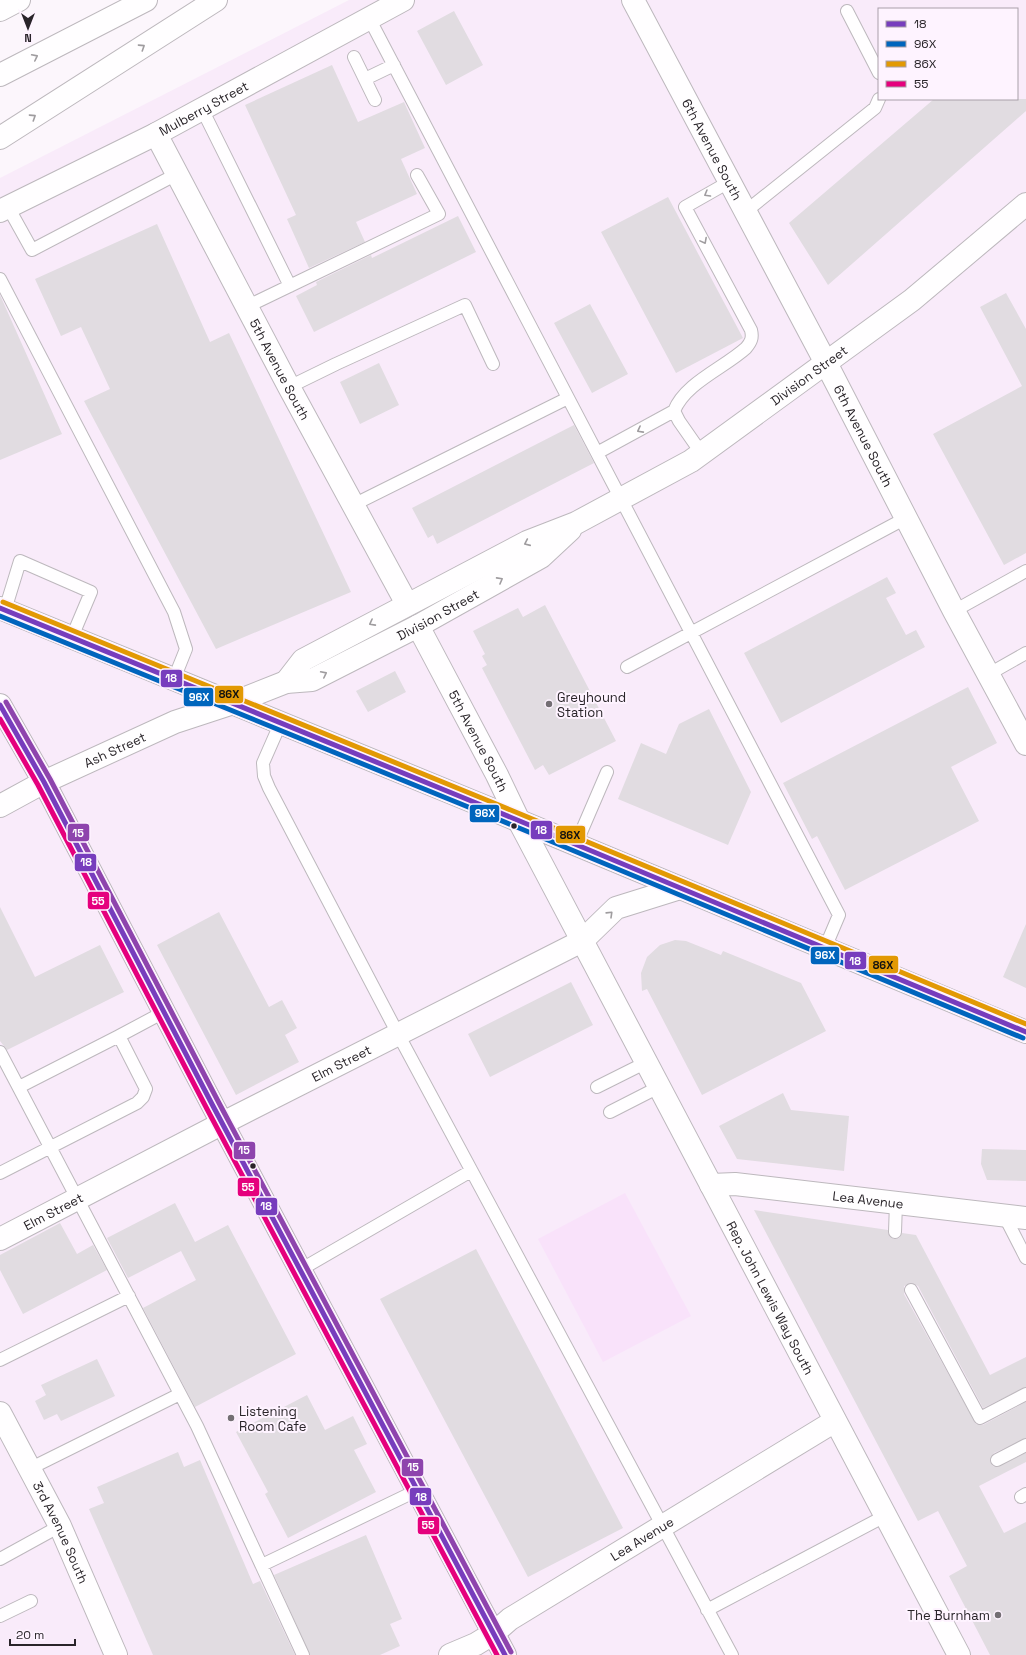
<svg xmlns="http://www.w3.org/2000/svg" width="1026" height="1655" font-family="'Space Grotesk',sans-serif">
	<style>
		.built { fill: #f9ebfa; fill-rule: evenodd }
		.green { fill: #f9e2fa }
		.building { fill: #e1dce1 }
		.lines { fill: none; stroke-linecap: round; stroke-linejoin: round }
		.service-casing { stroke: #bdb8bd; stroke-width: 14 }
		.minor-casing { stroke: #bdb8bd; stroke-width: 24 }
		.tertiary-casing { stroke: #bdb8bd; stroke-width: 24 }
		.secondary-casing { stroke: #bdb8bd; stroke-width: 24 }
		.primary-casing { stroke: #bdb8bd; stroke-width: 24 }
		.motorway-casing { stroke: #bdb8bd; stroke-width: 24 }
		.service { stroke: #fffeff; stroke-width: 12 }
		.minor { stroke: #fffeff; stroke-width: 22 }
		.tertiary { stroke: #fffeff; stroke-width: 22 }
		.secondary { stroke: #fffeff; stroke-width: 22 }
		.primary { stroke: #fffeff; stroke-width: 22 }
		.motorway { stroke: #fffeff; stroke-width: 22 }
		.bus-1-casing { stroke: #fef3ff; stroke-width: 8 }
		.bus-2-casing { stroke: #fef3ff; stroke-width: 8 }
		.bus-3-casing { stroke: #fef3ff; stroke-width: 8 }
		.bus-4-casing { stroke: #fef3ff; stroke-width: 8 }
		.bus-5-casing { stroke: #fef3ff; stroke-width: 8 }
		.bus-1 { stroke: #773dbd; stroke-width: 5 }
		.bus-2 { stroke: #0065bd; stroke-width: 5 }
		.bus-3 { stroke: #e29904; stroke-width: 5 }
		.bus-4 { stroke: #e5007d; stroke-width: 5 }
		.bus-5 { stroke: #8e44ad; stroke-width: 5 }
		.oneway { stroke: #9f9c9f }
		.poi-dot { fill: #736e73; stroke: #fef3ff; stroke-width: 1.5 }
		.bus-dot { fill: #292429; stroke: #fef3ff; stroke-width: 1.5 }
		.labels { text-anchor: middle; stroke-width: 4; stroke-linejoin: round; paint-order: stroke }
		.street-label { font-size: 13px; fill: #292429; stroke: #fef3ff }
		.poi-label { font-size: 13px; fill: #292429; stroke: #fef3ff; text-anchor: start }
		.line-badge { stroke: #fef3ff; stroke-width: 1.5 }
		.badge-label { font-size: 11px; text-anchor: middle; font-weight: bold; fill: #fff }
		.pale-badge-label { font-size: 11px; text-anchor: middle; font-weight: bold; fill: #111 }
	</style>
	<rect width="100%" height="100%" fill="#fcf6fc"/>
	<!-- built -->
	<path class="built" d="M 349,0 L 1026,0 L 1026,1655 L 0,1655 L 0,178 ZM 879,9 L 1017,9 L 1017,99 L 879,99 Z"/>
	<!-- green -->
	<path class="green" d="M 625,1193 L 691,1316 L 603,1362 L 538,1239 Z"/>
	<!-- building -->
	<path class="building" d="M 454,11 L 483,65 L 446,85 L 417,31 Z
		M 332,65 L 358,122 L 404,102 L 425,148 L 401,159 L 417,194 L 356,222 L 365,242 L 309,268 L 287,219 L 296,215 L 245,105 Z
		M 934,99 L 1026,99 L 1026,111 L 828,285 L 789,223 Z
		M 668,197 L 743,338 L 676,373 L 601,232 Z
		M 458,216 L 476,252 L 314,332 L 296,296 L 317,285 L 316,282 L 371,255 L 372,258 Z
		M 157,224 L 210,342 L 229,333 L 351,592 L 216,649 L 84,401 L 110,389 L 81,327 L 61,336 L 35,279 Z
		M 1006,293 L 1026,329 L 1026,553 L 1004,565 L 933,434 L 1022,386 L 980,307 Z
		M 0,295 L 62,434 L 0,460 Z
		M 590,304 L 628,374 L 592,393 L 554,323 Z
		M 379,363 L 399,405 L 360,424 L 340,382 Z
		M 574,425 L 594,463 L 437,544 L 433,535 L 428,538 L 412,508 Z
		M 887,577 L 896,593 L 886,598 L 906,635 L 916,630 L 925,647 L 781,723 L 744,653 Z
		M 545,605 L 616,741 L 549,775 L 543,765 L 535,770 L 482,668 L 487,665 L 482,656 L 485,654 L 473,631 L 518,608 L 523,617 Z
		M 395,671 L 406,692 L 368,712 L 356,691 Z
		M 968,687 L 997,743 L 951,767 L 979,821 L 845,890 L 817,836 L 812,839 L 783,783 Z
		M 709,709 L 751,792 L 728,845 L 618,799 L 641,743 L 666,754 L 679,724 Z
		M 0,907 L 35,977 L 100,945 L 124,992 L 7,1050 L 0,1041 Z
		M 219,912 L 269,1007 L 282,1000 L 297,1028 L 285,1035 L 299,1062 L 236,1095 L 157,945 Z
		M 1026,924 L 1026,988 L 1003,977 Z
		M 675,940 L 686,941 L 721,955 L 723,951 L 801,983 L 826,1031 L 702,1095 L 647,989 L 642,991 L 641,973 L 647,957 L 660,945 Z
		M 571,982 L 593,1025 L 490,1077 L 468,1034 Z
		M 783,1093 L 791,1110 L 849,1116 L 844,1171 L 737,1159 L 719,1126 Z
		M 982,1149 L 1026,1150 L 1026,1181 L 987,1180 L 981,1164 Z
		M 175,1203 L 195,1242 L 228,1225 L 296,1354 L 195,1407 L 143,1308 L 196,1280 L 181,1251 L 128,1278 L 107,1238 Z
		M 754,1210 L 888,1230 L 889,1236 L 894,1239 L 899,1238 L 902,1233 L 916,1235 L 990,1375 L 1026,1357 L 1026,1387 L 983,1408 L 918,1286 L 911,1283 L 904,1286 L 904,1294 L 976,1424 L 983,1425 L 1026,1402 L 1026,1438 L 994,1453 L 990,1460 L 993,1466 L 997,1467 L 1026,1453 L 1026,1462 L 979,1486 L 1004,1533 L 1026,1522 L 1026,1655 L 990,1655 L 949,1576 L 967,1566 L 938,1511 L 918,1521 Z
		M 60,1223 L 77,1254 L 93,1245 L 107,1270 L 23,1314 L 0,1270 L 0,1255 Z
		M 476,1249 L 623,1528 L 528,1577 L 380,1299 Z
		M 97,1359 L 115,1396 L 61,1421 L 57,1414 L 44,1420 L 35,1401 L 46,1395 L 41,1385 Z
		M 307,1395 L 325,1430 L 353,1416 L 367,1444 L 354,1450 L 376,1492 L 288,1538 L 265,1494 L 268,1492 L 236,1432 Z
		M 178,1452 L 184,1467 L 200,1460 L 253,1584 L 260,1581 L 295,1655 L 153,1655 L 89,1509 L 104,1503 L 97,1487 Z
		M 366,1535 L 402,1619 L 390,1624 L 400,1646 L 380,1655 L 310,1655 L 274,1575 Z"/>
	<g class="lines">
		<defs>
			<path id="service" d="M 847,11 L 879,73
				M 369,18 L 839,915 L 825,948
				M 354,57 L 375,100
				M 365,79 L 394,65
				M 202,109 L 290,286
				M 8,207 L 32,250 L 177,174
				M 745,212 L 875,108 L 879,99
				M 0,279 L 174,612 L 186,649 L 174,679
				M 248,306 L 439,214 L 417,175
				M 289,387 L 336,364 L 465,305 L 493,364
				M 597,453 L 674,411
				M 702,454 L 679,421 L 674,411 C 685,383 724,368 746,348 C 751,342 753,338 751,330 L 685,207 L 729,182
				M 353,505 L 568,398
				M 5,610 L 20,561 L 91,592 L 72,637
				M 954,611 L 1026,571
				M 627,667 L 906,518
				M 989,674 L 1026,653
				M 281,722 L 263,763 L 264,776 L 269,788 L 398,1034 L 732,1655
				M 576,844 L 607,772
				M 119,1036 L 164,1012
				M 0,1052 L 197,1426 L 303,1655
				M 597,1087 L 647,1062
				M 610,1112 L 659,1087
				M 0,1173 L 137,1103 L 143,1097 L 146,1089 L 119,1036 L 19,1087
				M 1004,1215 L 1026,1258
				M 895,1232 L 896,1203
				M 300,1270 L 471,1171
				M 911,1290 L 980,1418 L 1026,1394
				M 0,1360 L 129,1296
				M 997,1460 L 1026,1445
				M 29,1469 L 180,1394
				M 1021,1497 L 1026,1494
				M 0,1559 L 60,1526
				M 262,1565 L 418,1490
				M 707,1610 L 885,1516
				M 0,1616 L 31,1601"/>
			<g id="minor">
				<path id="s1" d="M 156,134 L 289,387 L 407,604"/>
				<path id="s2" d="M 0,211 L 156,134 L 403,0"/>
				<path id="s3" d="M 418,626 L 497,775 L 519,821"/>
				<path id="s4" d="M 0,806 L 44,782 L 175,722 L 233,703"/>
				<path id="s5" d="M 711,1185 L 735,1184 L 1026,1218"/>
				<path id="s6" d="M 0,1239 L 223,1123 L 582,941 L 616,908 L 680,888"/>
				<path id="s7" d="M 0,1413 L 60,1526 L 116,1655"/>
				<path id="s8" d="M 450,1655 L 476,1644 L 494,1633 L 510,1619 L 835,1421"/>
			</g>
			<g id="tertiary">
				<path id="s9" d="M 633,0 L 826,363 L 954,611 L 1026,744"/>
				<path d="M 0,705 L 44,782 L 213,1106 L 505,1655"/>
				<path id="s10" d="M 519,821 L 959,1655"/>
			</g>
			<g id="secondary">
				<path id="s11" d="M 286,682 L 303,660 L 527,542 L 576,523 L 691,461 L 912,300 L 1026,204"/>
				<path id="s12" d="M 233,703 L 286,682 L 312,680 L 418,626 L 541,557 L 570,530"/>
			</g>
			<path id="primary" d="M 0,608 L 486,807 L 1026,1032"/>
			<path id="motorway" d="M 0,10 L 19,0
				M 0,75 L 146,0
				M 0,138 L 216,0"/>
		</defs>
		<!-- service casing -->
		<use href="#service" class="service-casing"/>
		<!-- minor casing -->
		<use href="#minor" class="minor-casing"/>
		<!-- tertiary casing -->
		<use href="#tertiary" class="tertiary-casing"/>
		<!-- secondary casing -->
		<use href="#secondary" class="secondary-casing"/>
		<!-- primary casing -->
		<use href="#primary" class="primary-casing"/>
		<!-- motorway casing -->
		<use href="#motorway" class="motorway-casing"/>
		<!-- service -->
		<use href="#service" class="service"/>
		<!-- minor -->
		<use href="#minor" class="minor"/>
		<!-- tertiary -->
		<use href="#tertiary" class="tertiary"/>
		<!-- secondary -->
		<use href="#secondary" class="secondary"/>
		<!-- primary -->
		<use href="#primary" class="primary"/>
		<!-- motorway -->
		<use href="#motorway" class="motorway"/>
		<defs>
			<path id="bus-1" d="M 0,608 L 486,807 L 1026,1032
				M 0,705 L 44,782 L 213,1106 L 505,1655"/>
			<path id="bus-2" d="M 0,616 L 483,813 L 1023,1038"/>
			<path id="bus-3" d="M 3,602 L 489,801 L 1026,1024"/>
			<path id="bus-4" d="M 0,719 L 38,785 L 207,1109 L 497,1655"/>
			<path id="bus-5" d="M 6,702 L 50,779 L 219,1103 L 511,1652"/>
		</defs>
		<!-- bus-1 casing -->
		<use href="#bus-1" class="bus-1-casing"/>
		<!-- bus-2 casing -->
		<use href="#bus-2" class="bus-2-casing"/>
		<!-- bus-3 casing -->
		<use href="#bus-3" class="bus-3-casing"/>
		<!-- bus-4 casing -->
		<use href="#bus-4" class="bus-4-casing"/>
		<!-- bus-5 casing -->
		<use href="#bus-5" class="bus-5-casing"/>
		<!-- bus-1 -->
		<use href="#bus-1" class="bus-1"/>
		<!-- bus-2 -->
		<use href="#bus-2" class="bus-2"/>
		<!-- bus-3 -->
		<use href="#bus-3" class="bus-3"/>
		<!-- bus-4 -->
		<use href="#bus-4" class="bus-4"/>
		<!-- bus-5 -->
		<use href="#bus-5" class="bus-5"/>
	</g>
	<!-- one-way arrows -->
	<defs><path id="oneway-chevron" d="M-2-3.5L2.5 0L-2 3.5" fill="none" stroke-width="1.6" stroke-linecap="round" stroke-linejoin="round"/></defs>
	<g class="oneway">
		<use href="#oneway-chevron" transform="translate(142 47) rotate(-33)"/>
		<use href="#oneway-chevron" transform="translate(35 57) rotate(-27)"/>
		<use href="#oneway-chevron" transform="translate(33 117) rotate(-33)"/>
		<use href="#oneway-chevron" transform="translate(707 194) rotate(150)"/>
		<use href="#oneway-chevron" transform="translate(704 241) rotate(62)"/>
		<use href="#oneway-chevron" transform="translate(640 430) rotate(152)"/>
		<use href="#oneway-chevron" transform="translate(527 543) rotate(156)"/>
		<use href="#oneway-chevron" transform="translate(500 580) rotate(-29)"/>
		<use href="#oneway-chevron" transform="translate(372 623) rotate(152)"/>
		<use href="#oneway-chevron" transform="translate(324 674) rotate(-27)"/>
		<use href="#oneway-chevron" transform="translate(610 914) rotate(-44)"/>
	</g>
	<!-- markers -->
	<g class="poi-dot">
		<circle cx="549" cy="704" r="4"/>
		<circle cx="231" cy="1418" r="4"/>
		<circle cx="998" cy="1615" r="4"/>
	</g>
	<g class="bus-dot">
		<circle cx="514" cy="826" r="3.5"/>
		<circle cx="253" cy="1166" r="3.5"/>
	</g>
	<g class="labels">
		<!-- street labels -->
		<g class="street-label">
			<text dy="5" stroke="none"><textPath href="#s2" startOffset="228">Mulberry Street</textPath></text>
			<text dy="5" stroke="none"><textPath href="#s9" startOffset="169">6th Avenue South</textPath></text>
			<text dy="5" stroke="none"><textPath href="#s1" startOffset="266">5th Avenue South</textPath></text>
			<text dy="5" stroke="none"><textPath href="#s11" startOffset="610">Division Street</textPath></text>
			<text dy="5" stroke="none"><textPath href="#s9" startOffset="493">6th Avenue South</textPath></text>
			<text dy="5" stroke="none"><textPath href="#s12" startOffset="225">Division Street</textPath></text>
			<text dy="5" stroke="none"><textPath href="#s3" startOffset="130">5th Avenue South</textPath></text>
			<text dy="5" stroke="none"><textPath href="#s4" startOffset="128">Ash Street</textPath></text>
			<text dy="5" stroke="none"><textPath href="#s6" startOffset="384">Elm Street</textPath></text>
			<text dy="5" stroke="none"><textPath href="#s5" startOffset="158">Lea Avenue</textPath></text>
			<text dy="5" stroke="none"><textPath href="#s6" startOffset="60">Elm Street</textPath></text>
			<text dy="5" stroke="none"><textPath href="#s10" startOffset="539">Rep. John Lewis Way South</textPath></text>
			<text dy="5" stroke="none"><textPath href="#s7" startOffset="134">3rd Avenue South</textPath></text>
			<text dy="5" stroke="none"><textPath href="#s8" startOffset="225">Lea Avenue</textPath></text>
		</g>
		<!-- poi labels -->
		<g class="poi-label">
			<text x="557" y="702">Greyhound<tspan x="557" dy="15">Station</tspan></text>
			<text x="239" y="1416">Listening<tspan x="239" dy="15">Room Cafe</tspan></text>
			<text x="990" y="1620" text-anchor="end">The Burnham</text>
		</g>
	</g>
	<g class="line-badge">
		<rect x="160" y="669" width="23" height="19" rx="4" fill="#773dbd"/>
		<rect x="214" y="685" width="30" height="19" rx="4" fill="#e29904"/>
		<rect x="183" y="687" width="31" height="20" rx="4" fill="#0065bd"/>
		<rect x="469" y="804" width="31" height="19" rx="4" fill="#0065bd"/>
		<rect x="530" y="820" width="23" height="20" rx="4" fill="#773dbd"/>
		<rect x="67" y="823" width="23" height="19" rx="4" fill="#8e44ad"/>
		<rect x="555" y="825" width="31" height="19" rx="4" fill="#e29904"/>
		<rect x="74" y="853" width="23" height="19" rx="4" fill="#773dbd"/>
		<rect x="87" y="891" width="23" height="19" rx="4" fill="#e5007d"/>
		<rect x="810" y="946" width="30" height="19" rx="4" fill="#0065bd"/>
		<rect x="844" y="951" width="23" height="19" rx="4" fill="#773dbd"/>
		<rect x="868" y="955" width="31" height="19" rx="4" fill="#e29904"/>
		<rect x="233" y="1141" width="23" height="19" rx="4" fill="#8e44ad"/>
		<rect x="237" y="1177" width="23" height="20" rx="4" fill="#e5007d"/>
		<rect x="255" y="1197" width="23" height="19" rx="4" fill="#773dbd"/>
		<rect x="401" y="1458" width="23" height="19" rx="4" fill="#8e44ad"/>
		<rect x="409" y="1487" width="23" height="19" rx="4" fill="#773dbd"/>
		<rect x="417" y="1516" width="23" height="19" rx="4" fill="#e5007d"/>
	</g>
	<g class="badge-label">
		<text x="171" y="682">18</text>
		<text x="199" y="701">96X</text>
		<text x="485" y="817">96X</text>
		<text x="541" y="834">18</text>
		<text x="78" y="837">15</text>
		<text x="86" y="866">18</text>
		<text x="98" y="905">55</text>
		<text x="825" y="959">96X</text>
		<text x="855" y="965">18</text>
		<text x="244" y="1154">15</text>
		<text x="248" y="1191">55</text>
		<text x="266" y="1210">18</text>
		<text x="413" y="1471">15</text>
		<text x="421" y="1501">18</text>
		<text x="428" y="1529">55</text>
	</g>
	<g class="pale-badge-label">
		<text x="229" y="698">86X</text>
		<text x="570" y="839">86X</text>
		<text x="883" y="969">86X</text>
	</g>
	<!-- legend -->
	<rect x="878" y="8" width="140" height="92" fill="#fef3ff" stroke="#a9a0a9"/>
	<rect x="886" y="21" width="20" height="6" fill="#773dbd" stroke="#a9a0a9"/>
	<text x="914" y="28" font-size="12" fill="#292429">18</text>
	<rect x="886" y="41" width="20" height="6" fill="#0065bd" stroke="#a9a0a9"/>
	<text x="914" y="48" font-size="12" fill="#292429">96X</text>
	<rect x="886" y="61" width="20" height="6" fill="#e29904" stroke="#a9a0a9"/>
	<text x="914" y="68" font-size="12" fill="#292429">86X</text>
	<rect x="886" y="81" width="20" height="6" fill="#e5007d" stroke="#a9a0a9"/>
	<text x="914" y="88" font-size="12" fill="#292429">55</text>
	<!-- north arrow -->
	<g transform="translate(28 28) rotate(180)" stroke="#fef3ff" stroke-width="3" paint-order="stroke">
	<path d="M0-3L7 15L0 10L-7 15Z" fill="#292429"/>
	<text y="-6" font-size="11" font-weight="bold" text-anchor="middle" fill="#292429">N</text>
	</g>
	<!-- scale -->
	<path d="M10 1639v6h65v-6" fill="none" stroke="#292429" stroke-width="2"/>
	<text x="16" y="1639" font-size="12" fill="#292429" stroke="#fef3ff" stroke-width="3" paint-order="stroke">20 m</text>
</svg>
